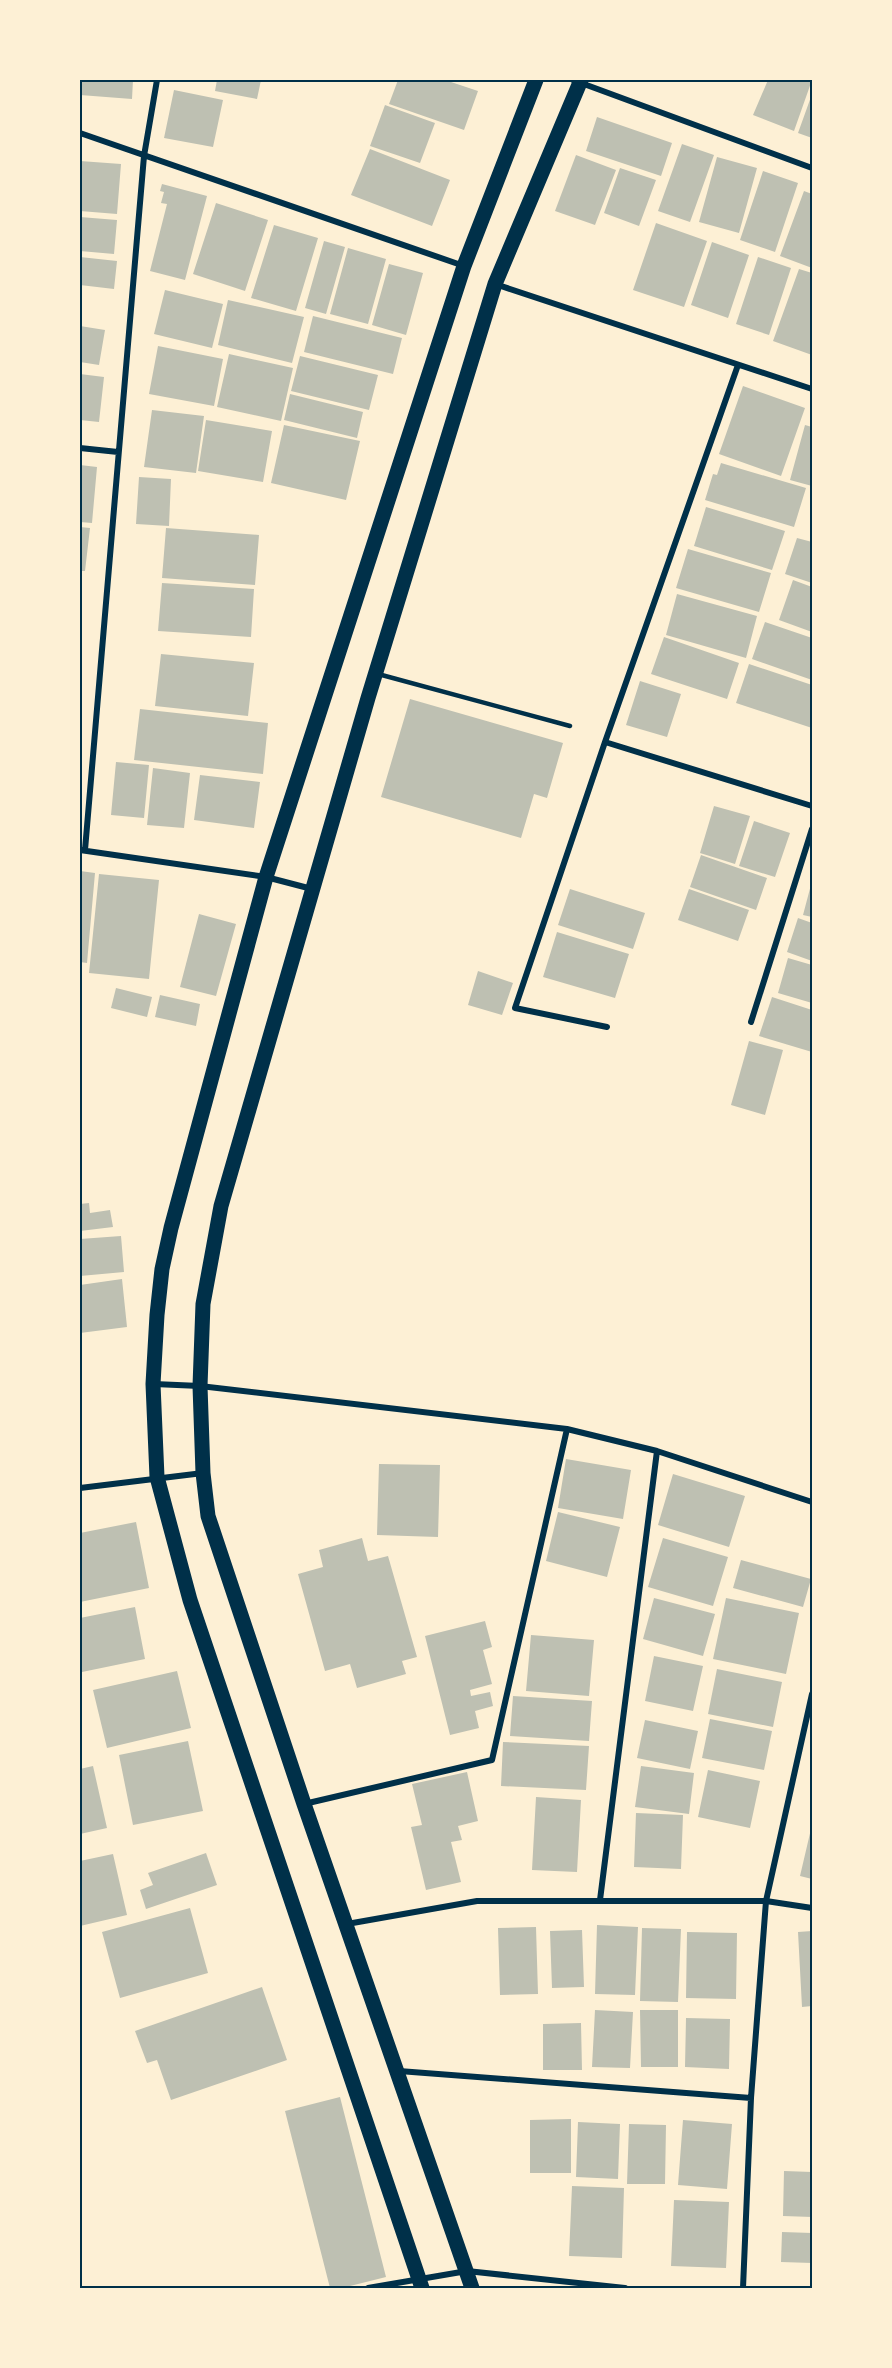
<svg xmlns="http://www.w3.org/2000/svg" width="892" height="2368" font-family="'Alegreya Sans',sans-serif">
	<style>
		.building { fill: #bec0b2 }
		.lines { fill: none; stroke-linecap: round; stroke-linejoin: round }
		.service { stroke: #003049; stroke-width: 4.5 }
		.minor { stroke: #003049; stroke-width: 6 }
		.primary { stroke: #003049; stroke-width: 15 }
		.neatline { fill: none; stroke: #003049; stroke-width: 2 }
	</style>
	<rect width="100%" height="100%" fill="#fdf0d5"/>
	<!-- building -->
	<path class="building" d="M 80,80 L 133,80 L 132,99 L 80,95 Z
		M 217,80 L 261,80 L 257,99 L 215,91 Z
		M 398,80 L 445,80 L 478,91 L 464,130 L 389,104 Z
		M 768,80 L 812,80 L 794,131 L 753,115 Z
		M 174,90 L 223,100 L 213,147 L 164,138 Z
		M 812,94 L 812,138 L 798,133 Z
		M 385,105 L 435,123 L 420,163 L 370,146 Z
		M 597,117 L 672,143 L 661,176 L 586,151 Z
		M 682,144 L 714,155 L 690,222 L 658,211 Z
		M 370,149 L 450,180 L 432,226 L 351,195 Z
		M 576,155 L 616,170 L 595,225 L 555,211 Z
		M 717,157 L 757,168 L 739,233 L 699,222 Z
		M 80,161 L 121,164 L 117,214 L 80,211 Z
		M 620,168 L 656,180 L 639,226 L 604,213 Z
		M 763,171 L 798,183 L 775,252 L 740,240 Z
		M 162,184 L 207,196 L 185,280 L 150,271 L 167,204 L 161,203 L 164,192 L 160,191 Z
		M 804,191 L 812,194 L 812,268 L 780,256 Z
		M 216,203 L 268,220 L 245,291 L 193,274 Z
		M 80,217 L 117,220 L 114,254 L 80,251 Z
		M 656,223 L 707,241 L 684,307 L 633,290 Z
		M 274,225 L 318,238 L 296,311 L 251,298 Z
		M 324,241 L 345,247 L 326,314 L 305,308 Z
		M 712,242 L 749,255 L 728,318 L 691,305 Z
		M 348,248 L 386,259 L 368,324 L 330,314 Z
		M 80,257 L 117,261 L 114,289 L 80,285 Z
		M 758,257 L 791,268 L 769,335 L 736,324 Z
		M 389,264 L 423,273 L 406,335 L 372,325 Z
		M 799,269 L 812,273 L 812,355 L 773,341 Z
		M 165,290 L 223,304 L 212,348 L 154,334 Z
		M 228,300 L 304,317 L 292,363 L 218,345 Z
		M 313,316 L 402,338 L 393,374 L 304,352 Z
		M 80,326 L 105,330 L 99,365 L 80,362 Z
		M 158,346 L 223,359 L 214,406 L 149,394 Z
		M 229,354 L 293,368 L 281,421 L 217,407 Z
		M 300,356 L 378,375 L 369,410 L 291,391 Z
		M 80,374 L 104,377 L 99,422 L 80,420 Z
		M 743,386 L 805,408 L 781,476 L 719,454 Z
		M 290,394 L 363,412 L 357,438 L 284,420 Z
		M 152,410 L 204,416 L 196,473 L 144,467 Z
		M 206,420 L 272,431 L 263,482 L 198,471 Z
		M 284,425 L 360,441 L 346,500 L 271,483 Z
		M 805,425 L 812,427 L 812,486 L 790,480 Z
		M 721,463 L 806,488 L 794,527 L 705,500 L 713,474 L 717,475 Z
		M 80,465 L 97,467 L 92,523 L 80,522 Z
		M 139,477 L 171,479 L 169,526 L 136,524 Z
		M 706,507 L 785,531 L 772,570 L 694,546 Z
		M 80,527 L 90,528 L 85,571 L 80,571 Z
		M 166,528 L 259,535 L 255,585 L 162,578 Z
		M 797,538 L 812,542 L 812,583 L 785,574 Z
		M 688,549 L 771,573 L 759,612 L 676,588 Z
		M 793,580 L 812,587 L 812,632 L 779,620 Z
		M 162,583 L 254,589 L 251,637 L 158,631 Z
		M 677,594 L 757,616 L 746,658 L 666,635 Z
		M 765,622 L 812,638 L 812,680 L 752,659 Z
		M 664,637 L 739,663 L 727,699 L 651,674 Z
		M 161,654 L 254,663 L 248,716 L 155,706 Z
		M 749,664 L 812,685 L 812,728 L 736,703 Z
		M 640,681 L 681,694 L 667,737 L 626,725 Z
		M 410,699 L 563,743 L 547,798 L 534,794 L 521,838 L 381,797 Z
		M 140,709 L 268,723 L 263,774 L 134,760 Z
		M 116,762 L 149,765 L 144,818 L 111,815 Z
		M 153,768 L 190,773 L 184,828 L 147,825 Z
		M 200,775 L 260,782 L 254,828 L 194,820 Z
		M 714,806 L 750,816 L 735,864 L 700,853 Z
		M 754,821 L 790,833 L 775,877 L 739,866 Z
		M 701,855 L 767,878 L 756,910 L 690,887 Z
		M 80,871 L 95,873 L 87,963 L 80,962 Z
		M 99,874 L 159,880 L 149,979 L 89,973 Z
		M 812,881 L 812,917 L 803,915 Z
		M 570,889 L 645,913 L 633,949 L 558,925 Z
		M 689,889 L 749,910 L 738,941 L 678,920 Z
		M 199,914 L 236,924 L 216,996 L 180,987 Z
		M 798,918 L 812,923 L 812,961 L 787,952 Z
		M 557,932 L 629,954 L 615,998 L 543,977 Z
		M 788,958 L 812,965 L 812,1003 L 778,993 Z
		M 478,971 L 513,983 L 502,1015 L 468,1005 Z
		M 116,988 L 152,997 L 147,1017 L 111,1008 Z
		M 160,995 L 200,1004 L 196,1026 L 155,1017 Z
		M 772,997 L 812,1010 L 812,1052 L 759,1036 Z
		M 749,1041 L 783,1050 L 765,1115 L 731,1105 Z
		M 89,1203 L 90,1213 L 110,1210 L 113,1227 L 80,1231 L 80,1204 Z
		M 121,1236 L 124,1272 L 80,1276 L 80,1239 Z
		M 122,1279 L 127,1327 L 80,1333 L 80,1285 Z
		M 566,1459 L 631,1470 L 623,1519 L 558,1508 Z
		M 379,1464 L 440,1465 L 438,1537 L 377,1535 Z
		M 673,1474 L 745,1496 L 729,1547 L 658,1525 Z
		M 558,1512 L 620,1527 L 607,1577 L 546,1561 Z
		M 136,1522 L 149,1588 L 80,1602 L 80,1533 Z
		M 362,1538 L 368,1561 L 388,1556 L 417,1657 L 402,1661 L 406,1674 L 357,1688 L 350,1664 L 325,1671 L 298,1574 L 323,1567 L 319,1550 Z
		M 663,1538 L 728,1557 L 713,1606 L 648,1587 Z
		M 741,1560 L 811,1579 L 803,1607 L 733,1588 Z
		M 654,1598 L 715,1614 L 703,1656 L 643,1639 Z
		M 726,1598 L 799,1613 L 786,1674 L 713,1659 Z
		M 135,1607 L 145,1659 L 82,1672 L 80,1618 Z
		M 485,1621 L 492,1647 L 483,1650 L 492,1684 L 470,1690 L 471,1696 L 490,1692 L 493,1706 L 475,1711 L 479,1728 L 450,1735 L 425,1636 Z
		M 531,1635 L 594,1640 L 589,1696 L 526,1691 Z
		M 654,1656 L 703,1666 L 693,1711 L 645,1701 Z
		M 717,1669 L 782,1682 L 773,1727 L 708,1714 Z
		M 177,1671 L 191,1728 L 107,1748 L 93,1690 Z
		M 513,1696 L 592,1701 L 589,1741 L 510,1736 Z
		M 710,1719 L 772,1731 L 764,1770 L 702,1758 Z
		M 645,1720 L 698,1731 L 690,1769 L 637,1758 Z
		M 188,1741 L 203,1811 L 133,1825 L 119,1755 Z
		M 503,1742 L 589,1746 L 586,1790 L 501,1786 Z
		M 93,1766 L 107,1828 L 80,1834 L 80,1769 Z
		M 641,1766 L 694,1773 L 689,1814 L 635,1807 Z
		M 708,1770 L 760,1781 L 750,1828 L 698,1817 Z
		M 467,1772 L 478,1821 L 458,1826 L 462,1840 L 451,1842 L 461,1882 L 426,1890 L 411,1827 L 422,1825 L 412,1784 Z
		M 536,1797 L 581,1800 L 577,1872 L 532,1870 Z
		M 636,1813 L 683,1815 L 681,1869 L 634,1867 Z
		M 811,1829 L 812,1830 L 812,1879 L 800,1876 Z
		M 206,1853 L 217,1885 L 146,1909 L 140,1890 L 153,1885 L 148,1873 Z
		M 113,1854 L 127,1915 L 80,1926 L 80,1861 Z
		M 190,1908 L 208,1973 L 120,1998 L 102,1932 Z
		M 597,1925 L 638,1927 L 635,1995 L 595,1994 Z
		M 536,1927 L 538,1994 L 500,1995 L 498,1928 Z
		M 642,1928 L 681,1929 L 678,2002 L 640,2001 Z
		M 582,1930 L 584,1987 L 552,1988 L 550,1931 Z
		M 812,1931 L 812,2006 L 802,2007 L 798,1932 Z
		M 687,1932 L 737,1933 L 736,1999 L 686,1998 Z
		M 262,1987 L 287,2060 L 171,2100 L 157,2060 L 147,2063 L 135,2031 Z
		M 595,2010 L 633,2012 L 630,2068 L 592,2067 Z
		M 640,2010 L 678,2010 L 678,2067 L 641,2067 Z
		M 686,2018 L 730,2019 L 729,2069 L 685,2067 Z
		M 581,2023 L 582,2070 L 543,2070 L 543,2024 Z
		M 340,2097 L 386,2277 L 342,2288 L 330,2288 L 285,2111 Z
		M 571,2119 L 571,2173 L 530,2173 L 530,2120 Z
		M 683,2120 L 732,2124 L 727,2189 L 678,2185 Z
		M 578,2122 L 620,2124 L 618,2179 L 576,2177 Z
		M 629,2124 L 666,2125 L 665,2184 L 627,2184 Z
		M 784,2171 L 812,2172 L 812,2217 L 783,2216 Z
		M 572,2186 L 624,2188 L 622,2258 L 569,2256 Z
		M 674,2200 L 729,2202 L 726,2268 L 671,2266 Z
		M 782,2232 L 812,2233 L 812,2263 L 781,2262 Z"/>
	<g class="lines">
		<!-- service -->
		<path class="service" d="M 378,674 L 570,726"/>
		<!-- minor -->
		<path class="minor" d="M 573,80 L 812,168
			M 80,133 L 464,266
			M 495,284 L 812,389
			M 80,448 L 118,452
			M 605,742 L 812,806
			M 80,850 L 266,877 L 312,889
			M 85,850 L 144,156 L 157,80
			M 751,1022 L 812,829
			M 607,1027 L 515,1008 L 605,742 L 738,365
			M 154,1384 L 200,1386 L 567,1429 L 657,1451 L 812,1502
			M 80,1488 L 203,1473
			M 304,1804 L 492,1760 L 567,1429
			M 600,1900 L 657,1451
			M 347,1924 L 477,1901 L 766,1901 L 812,1908
			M 399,2071 L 751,2098
			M 368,2288 L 467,2271 L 625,2288
			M 743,2288 L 751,2098 L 766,1901 L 812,1694"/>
		<!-- primary -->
		<path class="primary" d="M 422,2288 L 190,1600 L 157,1477 L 153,1384 L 157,1315 L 162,1269 L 171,1228 L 266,877 L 464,266 L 536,80
			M 472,2288 L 304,1804 L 208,1516 L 203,1473 L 200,1386 L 203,1304 L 221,1206 L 368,698 L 495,284 L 581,80"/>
	</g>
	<!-- border -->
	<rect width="892" height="2368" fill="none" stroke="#fdf0d5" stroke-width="162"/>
	<rect x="81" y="81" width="730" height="2206" class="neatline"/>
</svg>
